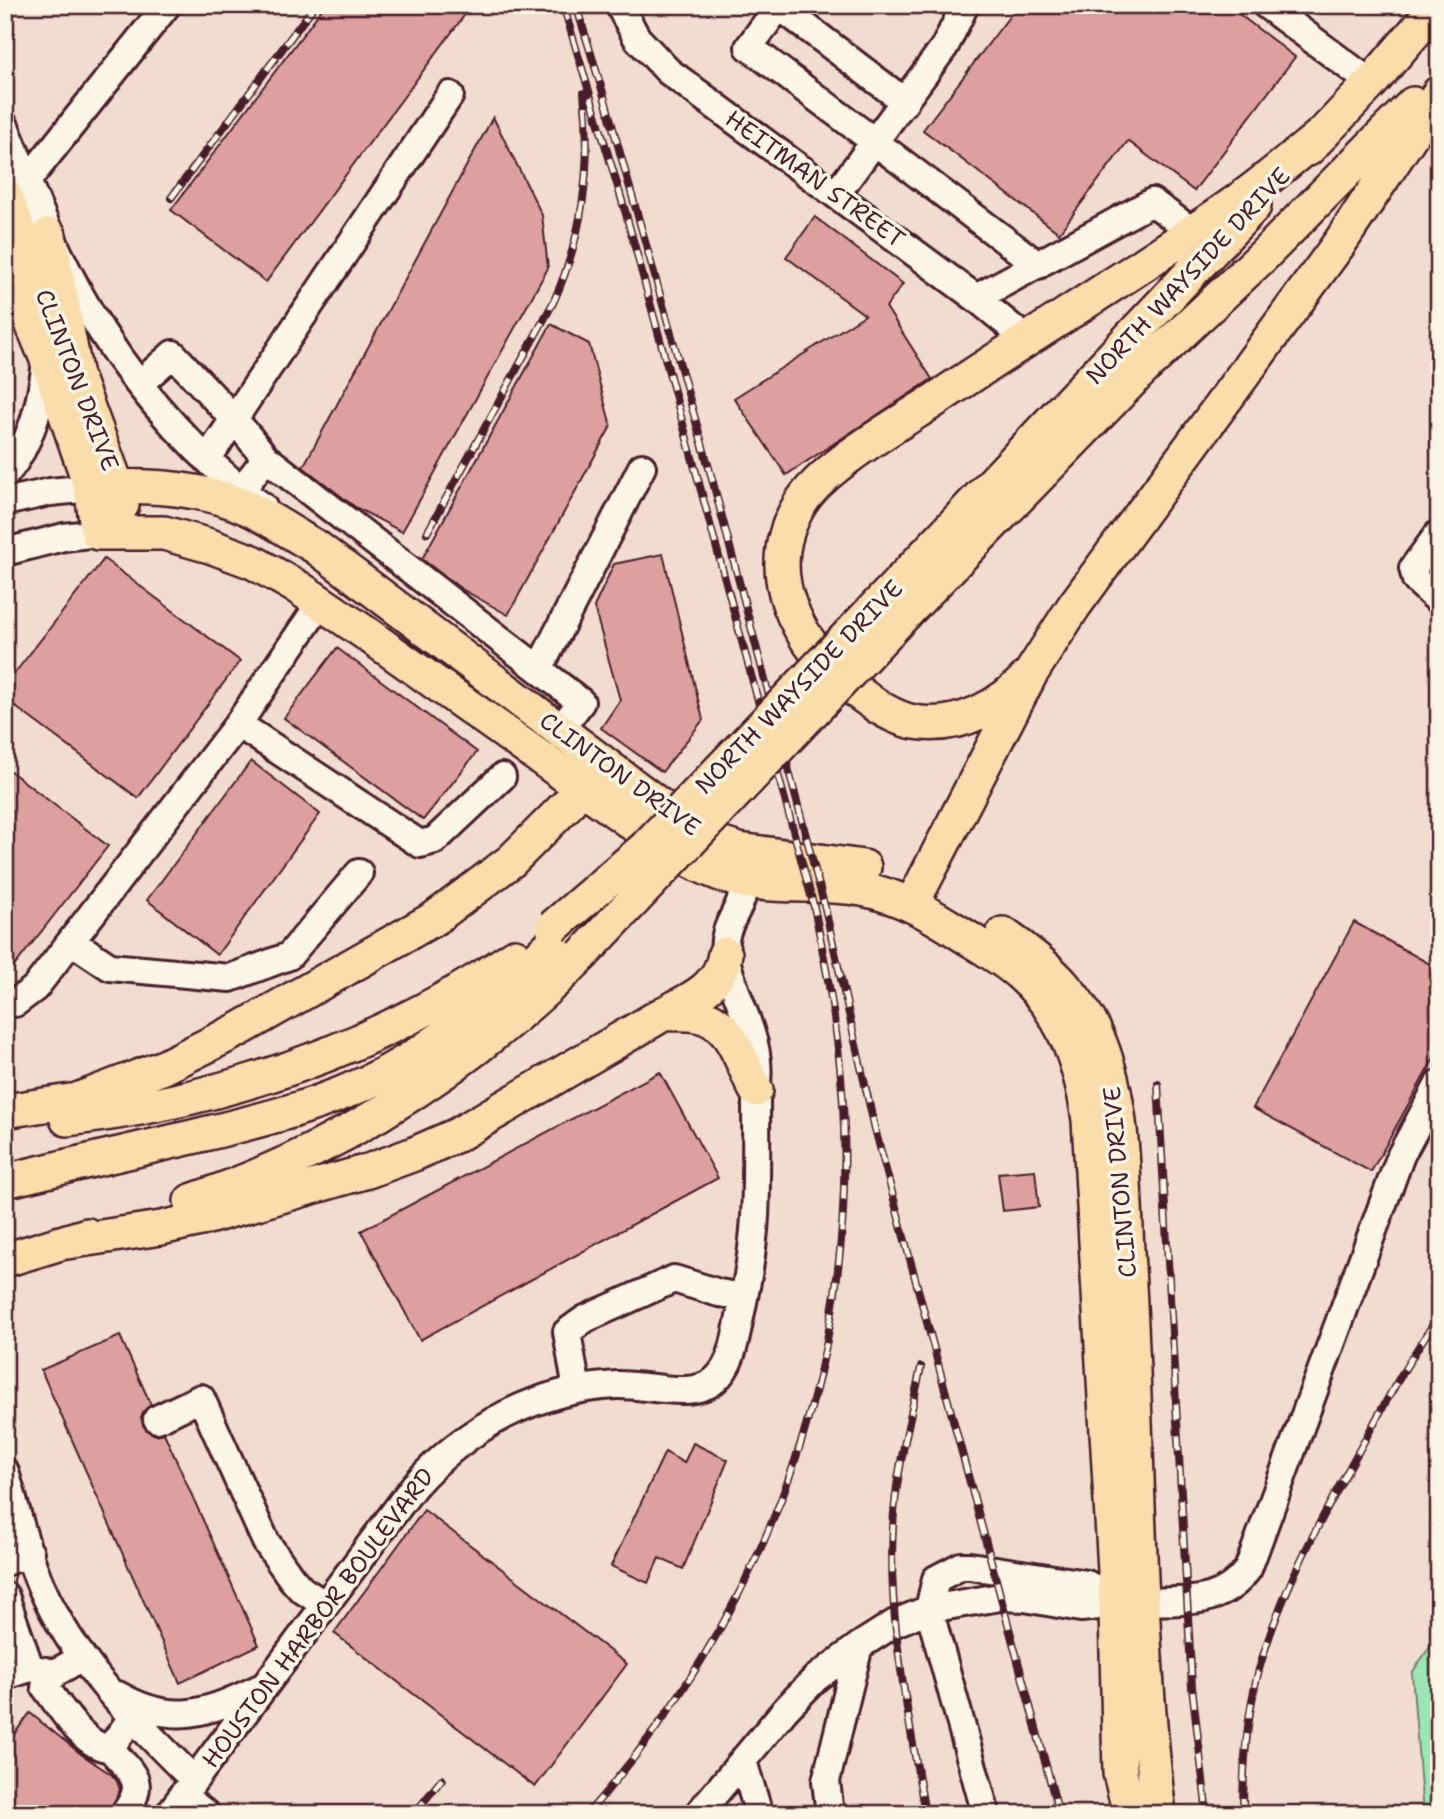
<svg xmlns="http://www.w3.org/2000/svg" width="1444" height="1819" font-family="'Shantell Sans',sans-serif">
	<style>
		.green { fill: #9de5b3; stroke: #74826f; stroke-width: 2 }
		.building { fill: #dca19f; stroke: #4a1f2b; stroke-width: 2 }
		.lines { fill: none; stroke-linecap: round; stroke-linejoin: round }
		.minor-casing { stroke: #4a1f2b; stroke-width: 32 }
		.major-casing { stroke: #4a1f2b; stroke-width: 38 }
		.minor { stroke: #fcf5e5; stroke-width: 26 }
		.major { stroke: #faddab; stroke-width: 33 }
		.rail-casing { stroke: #4a1f2b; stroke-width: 8 }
		.rail { stroke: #fcf5e5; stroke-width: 5; stroke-dasharray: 16; stroke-linecap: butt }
		.major-bridge-casing { stroke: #4a1f2b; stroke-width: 38; stroke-linecap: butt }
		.major-bridge { stroke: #faddab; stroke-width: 33 }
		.labels { text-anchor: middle; stroke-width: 7; stroke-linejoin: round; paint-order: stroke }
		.street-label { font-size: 24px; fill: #4a1f2b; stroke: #fcf5e5 }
	</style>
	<rect width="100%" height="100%" fill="#f2dcd0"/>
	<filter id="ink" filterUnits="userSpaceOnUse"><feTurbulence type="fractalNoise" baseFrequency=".0143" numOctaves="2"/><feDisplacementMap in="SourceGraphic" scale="14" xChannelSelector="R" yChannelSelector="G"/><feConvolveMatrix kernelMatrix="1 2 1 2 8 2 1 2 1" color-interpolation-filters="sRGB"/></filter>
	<g filter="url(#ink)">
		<!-- green -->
		<path class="green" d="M 1439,1633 L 1439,1814 L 1423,1814 L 1412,1673 Z"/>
		<!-- building -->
		<path class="building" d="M 325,5 L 472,5 L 266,282 L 171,210 Z
			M 1018,5 L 1227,5 L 1295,57 L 1194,191 L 1128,141 L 1059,233 L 923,130 Z
			M 493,117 L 542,215 L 548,268 L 402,532 L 355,507 L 303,467 Z
			M 815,217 L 903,284 L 886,307 L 932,379 L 786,475 L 734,398 L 865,315 L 786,257 Z
			M 551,324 L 589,344 L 611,426 L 508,615 L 460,588 L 422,559 Z
			M 663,554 L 703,720 L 662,772 L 601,728 L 620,700 L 594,607 L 614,564 Z
			M 104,559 L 240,661 L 138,798 L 5,699 L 5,668 L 14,674 Z
			M 337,648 L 477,752 L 423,820 L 284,718 Z
			M 251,761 L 320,814 L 217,955 L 147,900 Z
			M 5,767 L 108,846 L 5,978 Z
			M 1354,922 L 1439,969 L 1439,1049 L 1371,1172 L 1253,1108 Z
			M 660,1072 L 718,1178 L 420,1340 L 361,1231 Z
			M 1035,1170 L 1039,1207 L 1003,1211 L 998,1173 Z
			M 120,1336 L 151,1405 L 144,1411 L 141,1417 L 143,1425 L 149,1432 L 156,1435 L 164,1433 L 259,1645 L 180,1683 L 41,1370 Z
			M 693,1443 L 728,1460 L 683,1569 L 659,1558 L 648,1583 L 611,1566 L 665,1452 L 684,1463 Z
			M 424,1510 L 627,1664 L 535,1787 L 334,1633 Z
			M 30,1713 L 81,1754 L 112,1775 L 117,1781 L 120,1790 L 108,1814 L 5,1814 L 5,1746 Z"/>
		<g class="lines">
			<defs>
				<path id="minor" d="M 619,5 L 637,38 L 668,71 L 976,298 L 1026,339
					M 1266,5 L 1371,83
					M 905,102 L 779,6 L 749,47 L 1038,265
					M 5,126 C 33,196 61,268 102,332 C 143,397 202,461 263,507
					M 27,181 L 167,5
					M 836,194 L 945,46 L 965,5
					M 976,298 L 1152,202 L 1192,231
					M 139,384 L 173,354 L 234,419 L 266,458 L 231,503
					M 208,458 L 450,95
					M 266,458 L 581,702 L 559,731
					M 5,475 C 32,443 41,403 46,362
					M 5,502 L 50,492 L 91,488
					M 1439,533 L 1413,568 L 1416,580 L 1439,601
					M 5,552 L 64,537 L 98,533
					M 539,669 L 642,467
					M 238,724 L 420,844 L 435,840 L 502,777
					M 71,941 L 110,967 L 230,978 L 289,956 L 359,873
					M 5,1003 L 15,1003 L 35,988 L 238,724 L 321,602
					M 577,1390 L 567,1332 L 585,1319 L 674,1279 L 719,1293 L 744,1297
					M 157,1419 L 201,1398 L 266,1542 L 292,1579 L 301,1589 L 325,1605
					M 5,1472 C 17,1510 25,1550 41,1586 C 74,1662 135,1722 194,1780
					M 5,1562 L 30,1553
					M 5,1596 L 30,1668
					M 1142,1602 C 1184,1600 1221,1607 1248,1569 L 1401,1155 L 1439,1084
					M 55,1673 L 45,1687 C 59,1705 85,1749 110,1748 L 132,1718
					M 5,1676 L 30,1668 L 55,1673 L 69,1665
					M 118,1695 C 173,1727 207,1713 260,1688
					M 110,1748 C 132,1775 148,1781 124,1814
					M 743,1761 L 759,1814
					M 182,1795 L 206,1814
					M 169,1814 L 414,1486 C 467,1427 536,1389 617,1385 C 647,1384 692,1400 715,1380 C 733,1364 735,1339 740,1317 C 747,1284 753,1251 755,1217 C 757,1175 756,1132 756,1090 C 765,1041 734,1001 725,955 C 721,930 737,915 743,894 C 747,883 744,873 742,862
					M 698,1814 L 786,1709 L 816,1678 L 859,1646
					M 830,1814 L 826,1781 L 859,1646 L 895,1623 L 929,1609 L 1000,1597 L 1025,1598 L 1081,1608 L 1115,1604
					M 986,1814 L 929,1609 L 936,1579 L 961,1566 L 970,1566 L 1087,1584 L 1115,1604"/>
				<path id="major" d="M 1308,149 L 1371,83 L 1438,5
					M 5,195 L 42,289
					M 49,235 L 76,376
					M 5,259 L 46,357 L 91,488 L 98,533 L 164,533 L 210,546 L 253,562 L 299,588 L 364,632 L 667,848 C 692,861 717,876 745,881 C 784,888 823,882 862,889 C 900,896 931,914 963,935 C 982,947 1003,959 1020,974 C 1064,1012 1081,1065 1089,1120 L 1115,1571 L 1120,1773 L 1130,1814
					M 71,362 L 117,486 L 122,505
					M 91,488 C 144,484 201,486 250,509 C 273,520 294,535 316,547 L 691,829 L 717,843 L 739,850 L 864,867
					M 888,594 L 1254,206
					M 906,613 L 1142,370 L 1264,255 L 1413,104
					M 1031,673 C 1002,705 960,730 914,722 C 892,718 871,703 854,689 C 798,644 757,574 800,504 C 823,466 899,424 938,398 C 1038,331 1141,269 1239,200 C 1268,179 1295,156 1322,134
					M 912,904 L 1031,673 L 1074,606 L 1339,244 L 1439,93
					M 1003,934 C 1045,963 1080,994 1100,1043 C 1127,1111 1123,1195 1128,1268 C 1139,1450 1137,1633 1159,1814
					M 663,1014 C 691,999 720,988 725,954
					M 5,1111 L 77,1100 L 164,1067 L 240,1029 L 435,918 L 511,861 L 566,806 L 595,769
					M 67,1119 C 230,1100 378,1047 515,956
					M 5,1181 C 67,1166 130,1151 192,1137 C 258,1121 323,1106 384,1074 C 460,1033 526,972 585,910
					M 191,1201 C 341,1150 470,1067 582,955
					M 67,1242 L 161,1228 L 201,1219 L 368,1171 L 414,1154 L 457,1135 L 663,1014 C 674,1014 686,1013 697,1015 C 734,1022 740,1062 756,1090
					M 5,1260 L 87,1235"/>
			</defs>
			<!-- minor casing -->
			<use href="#minor" class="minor-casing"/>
			<!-- major casing -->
			<use href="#major" class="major-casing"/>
			<!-- minor -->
			<use href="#minor" class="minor"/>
			<!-- major -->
			<use href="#major" class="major"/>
			<defs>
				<path id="rail" d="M 563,5 L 626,214 L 814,907 C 829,980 842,1053 844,1127 C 852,1386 758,1621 587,1814
					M 576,5 L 604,96 L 711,475 L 825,908 L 875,1129 L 1059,1814
					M 171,198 L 315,5
					M 427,533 L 553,303 C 583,237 592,166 584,93
					M 1158,1084 L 1192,1687 L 1207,1814
					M 921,1367 C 911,1415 898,1464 894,1513 C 885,1614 909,1715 925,1814
					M 414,1814 L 442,1779
					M 1243,1814 C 1243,1761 1247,1706 1263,1656 C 1285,1584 1321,1519 1357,1454 C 1383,1407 1408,1360 1439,1316"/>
			</defs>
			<!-- rail casing -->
			<use href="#rail" class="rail-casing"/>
			<!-- rail -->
			<use href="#rail" class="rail"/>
			<defs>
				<path id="major-bridge" d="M 553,927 L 645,848 L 888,594
					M 582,955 L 906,613"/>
			</defs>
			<!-- major-bridge casing -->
			<use href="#major-bridge" class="major-bridge-casing"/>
			<!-- major-bridge -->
			<use href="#major-bridge" class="major-bridge"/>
		</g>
	</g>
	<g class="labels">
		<!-- street labels -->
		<g class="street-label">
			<text transform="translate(815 179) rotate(36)" y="8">HEITMAN STREET</text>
			<text transform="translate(1188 276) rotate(-47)" y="8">NORTH WAYSIDE DRIVE</text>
			<text transform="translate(77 380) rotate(69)" y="8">CLINTON DRIVE</text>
			<text transform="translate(799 687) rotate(-46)" y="8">NORTH WAYSIDE DRIVE</text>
			<text transform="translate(620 774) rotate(36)" y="8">CLINTON DRIVE</text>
			<text transform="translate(1120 1182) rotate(-95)" y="8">CLINTON DRIVE</text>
			<text transform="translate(318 1618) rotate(-53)" y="8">HOUSTON HARBOR BOULEVARD</text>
		</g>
	</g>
	<!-- margin -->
	<rect width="1444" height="1819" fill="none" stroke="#fcf5e5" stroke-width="28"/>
	<rect x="14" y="14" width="1416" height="1791" fill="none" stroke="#4a1f2b" stroke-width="2.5" filter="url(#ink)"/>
</svg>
